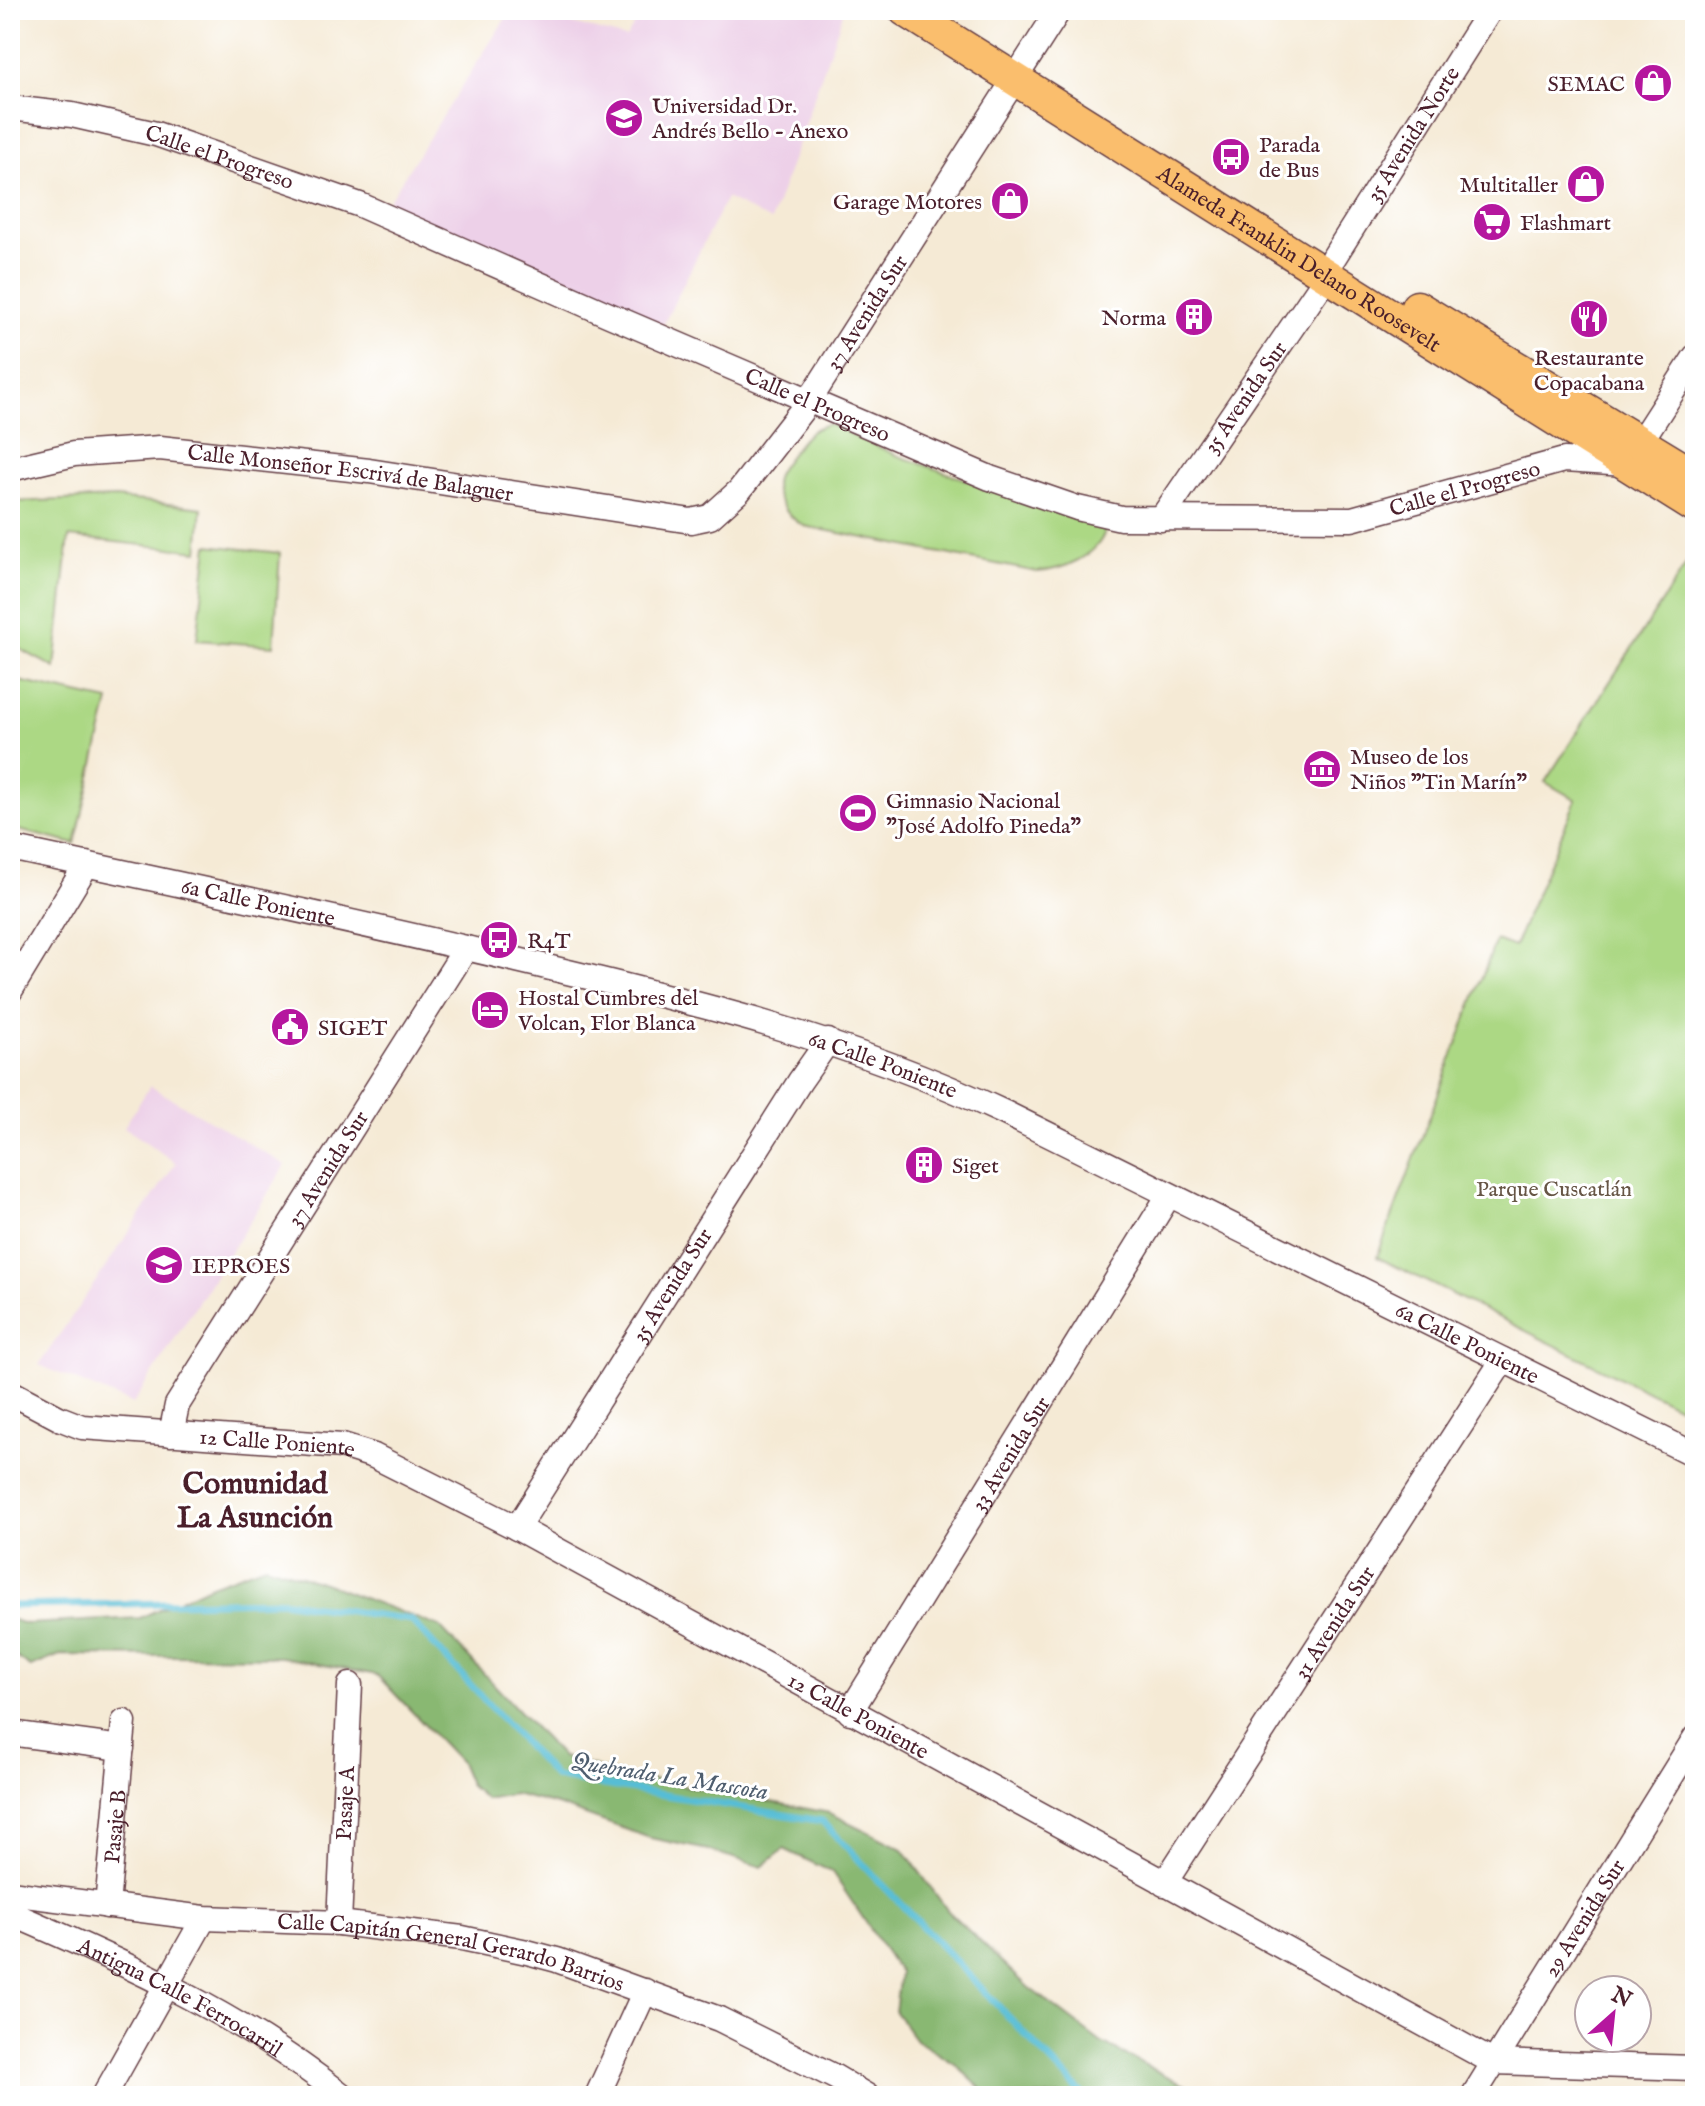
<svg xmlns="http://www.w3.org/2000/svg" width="1705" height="2106" font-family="'IM FELL English',serif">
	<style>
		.built { fill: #edd0e8 }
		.green { fill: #acd884; stroke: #7b7c58; stroke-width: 2 }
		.forest { fill: #89b872; stroke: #6a6c4e; stroke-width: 2 }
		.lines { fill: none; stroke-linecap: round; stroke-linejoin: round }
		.stream { stroke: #57bdd5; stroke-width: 7 }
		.minor-casing { stroke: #643d44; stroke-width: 27 }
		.major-casing { stroke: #643d44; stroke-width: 35 }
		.minor { stroke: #fff; stroke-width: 24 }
		.major { stroke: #fabe6d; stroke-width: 32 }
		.labels { text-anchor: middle; stroke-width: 6; stroke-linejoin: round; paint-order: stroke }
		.poi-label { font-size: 22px; fill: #4a1f2b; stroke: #fff; text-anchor: start }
		.street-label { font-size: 22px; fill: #4a1f2b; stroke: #fff }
		.park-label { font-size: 22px; fill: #675646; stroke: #fff }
		.water-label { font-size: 24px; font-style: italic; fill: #4f5e6f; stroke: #fff }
		.district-label { font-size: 30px; font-weight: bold; fill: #4a1f2b; stroke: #fff }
	</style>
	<rect width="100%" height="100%" fill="#fff"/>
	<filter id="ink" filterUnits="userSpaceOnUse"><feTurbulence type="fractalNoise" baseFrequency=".0125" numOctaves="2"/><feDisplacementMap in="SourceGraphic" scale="16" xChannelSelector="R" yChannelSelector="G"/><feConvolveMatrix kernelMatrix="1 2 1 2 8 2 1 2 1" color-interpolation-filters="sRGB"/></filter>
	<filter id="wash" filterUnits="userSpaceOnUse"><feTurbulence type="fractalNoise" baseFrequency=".006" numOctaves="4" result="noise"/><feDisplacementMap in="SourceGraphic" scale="32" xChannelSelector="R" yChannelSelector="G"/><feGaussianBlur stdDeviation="1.8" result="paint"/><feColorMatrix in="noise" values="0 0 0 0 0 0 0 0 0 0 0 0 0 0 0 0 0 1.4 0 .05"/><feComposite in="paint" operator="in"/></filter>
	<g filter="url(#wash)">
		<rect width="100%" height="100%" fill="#f5ead5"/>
		<!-- built -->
		<path class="built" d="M 511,10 L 576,10 L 570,23 L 626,38 L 643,10 L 844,10 L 771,221 L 726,198 L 663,325 L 384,208 Z
			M 150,1086 L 286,1165 L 133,1404 L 39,1365 L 176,1163 L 124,1127 Z"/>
		<!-- green -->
		<path class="green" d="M 829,424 L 896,455 L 1100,527 L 1105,531 C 1097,557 1062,570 1037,572 L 804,526 C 788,517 769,495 777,475 C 781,466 789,457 795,449 C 805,436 812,428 829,424 Z
			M 116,498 L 202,508 L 198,551 L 69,537 L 55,668 L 16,647 L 10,641 L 10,502 Z
			M 208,545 L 280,553 L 274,646 L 197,640 Z
			M 1695,551 L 1695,1415 L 1377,1257 L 1496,940 L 1514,947 L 1576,800 L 1545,782 Z
			M 10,679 L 109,701 L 75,844 L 10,828 Z"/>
		<!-- forest -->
		<path class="forest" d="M 265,1565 L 324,1583 L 440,1627 L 562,1757 L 615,1773 L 830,1813 L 903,1849 L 948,1911 L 1028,1987 L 1102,2043 L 1206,2096 L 989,2096 L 955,2064 L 916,2040 L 895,2012 L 900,1973 L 832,1872 L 784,1849 L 762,1867 L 708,1850 L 650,1838 L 557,1805 L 514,1794 L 485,1799 L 470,1786 L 460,1762 L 377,1675 L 282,1657 L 60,1655 L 31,1667 L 10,1653 L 10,1619 L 26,1624 L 140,1618 L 211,1585 Z"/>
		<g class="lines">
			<!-- stream -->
			<path class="stream" d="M 10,1606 L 281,1601 L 411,1620 L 555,1777 L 822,1821 L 1084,2096"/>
		</g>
	</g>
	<g filter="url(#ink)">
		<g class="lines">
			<defs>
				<g id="minor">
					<path id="s1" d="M 10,108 L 72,115 L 156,134 L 360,205 L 607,314 L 990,478 L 1077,508 L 1121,518 L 1352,519 L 1564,460 L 1626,464 L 1695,357"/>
					<path id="s2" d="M 1334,257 L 1490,10"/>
					<path id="s3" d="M 10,469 L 74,454 L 160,448 L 369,471 L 691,521 L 710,517 L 739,491 L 809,401 L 1059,10"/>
					<path id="s4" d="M 1161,519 L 1327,276"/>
					<path id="s5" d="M 10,848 C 179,884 349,920 517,960 C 688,1000 846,1038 1005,1113 L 1695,1455"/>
					<path d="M 10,991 L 87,864"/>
					<path id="s6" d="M 10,1392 L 59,1418 L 82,1427 L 342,1446 L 374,1456 L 517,1528 L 1493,2062 L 1695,2068"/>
					<path id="s7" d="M 171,1434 L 177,1405 L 466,948"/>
					<path id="s8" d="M 517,1528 L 800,1081 L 828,1041"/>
					<path id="s9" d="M 850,1712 L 1169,1195"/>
					<path d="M 10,1733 L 122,1748"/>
					<path id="s10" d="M 1164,1884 L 1503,1360"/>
					<path id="s11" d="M 10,1893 L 204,1918 L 339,1923 L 462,1938 L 527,1952 L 557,1960 L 719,2019 L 835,2077 L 867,2096"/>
					<path id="s12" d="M 107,1906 L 124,1722"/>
					<path id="s13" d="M 10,1913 C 128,1964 242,2016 343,2096"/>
					<path id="s14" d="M 339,1923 L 350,1685"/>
					<path d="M 104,2096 L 204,1918"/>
					<path d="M 597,2096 L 645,1991"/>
					<path id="s15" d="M 1473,2096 L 1695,1738"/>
				</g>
				<g id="major">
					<path id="s16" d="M 905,10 L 1695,507"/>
					<path d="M 1417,307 L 1695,476"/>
				</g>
			</defs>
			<!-- minor casing -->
			<use href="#minor" class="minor-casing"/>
			<!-- major casing -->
			<use href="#major" class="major-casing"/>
			<!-- minor -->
			<use href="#minor" class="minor"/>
			<!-- major -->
			<use href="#major" class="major"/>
		</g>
	</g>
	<!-- icons -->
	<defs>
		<symbol id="shop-disc" viewBox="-11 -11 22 22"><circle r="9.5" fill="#b5179e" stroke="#fff"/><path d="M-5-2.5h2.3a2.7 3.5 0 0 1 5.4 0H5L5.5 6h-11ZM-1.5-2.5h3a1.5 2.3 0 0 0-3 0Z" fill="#fff"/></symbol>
		<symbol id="university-disc" viewBox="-11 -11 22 22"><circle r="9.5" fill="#b5179e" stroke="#fff"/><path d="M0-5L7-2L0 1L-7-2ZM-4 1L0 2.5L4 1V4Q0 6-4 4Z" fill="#fff"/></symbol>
		<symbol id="bus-disc" viewBox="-11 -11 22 22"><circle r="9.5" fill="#b5179e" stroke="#fff"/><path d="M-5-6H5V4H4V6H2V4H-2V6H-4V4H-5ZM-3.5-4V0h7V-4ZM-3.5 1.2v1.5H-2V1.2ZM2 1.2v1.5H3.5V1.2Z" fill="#fff"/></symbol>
		<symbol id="supermarket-disc" viewBox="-11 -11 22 22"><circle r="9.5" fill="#b5179e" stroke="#fff"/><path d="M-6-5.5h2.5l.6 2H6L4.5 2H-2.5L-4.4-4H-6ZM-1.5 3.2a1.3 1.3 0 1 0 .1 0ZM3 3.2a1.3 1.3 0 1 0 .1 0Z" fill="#fff"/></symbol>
		<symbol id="building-disc" viewBox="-11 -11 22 22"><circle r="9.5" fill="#b5179e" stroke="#fff"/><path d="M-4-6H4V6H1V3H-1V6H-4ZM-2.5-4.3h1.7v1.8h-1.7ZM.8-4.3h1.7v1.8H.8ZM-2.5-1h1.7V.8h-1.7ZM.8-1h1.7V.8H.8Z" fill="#fff"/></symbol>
		<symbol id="restaurant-disc" viewBox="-11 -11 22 22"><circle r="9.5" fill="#b5179e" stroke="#fff"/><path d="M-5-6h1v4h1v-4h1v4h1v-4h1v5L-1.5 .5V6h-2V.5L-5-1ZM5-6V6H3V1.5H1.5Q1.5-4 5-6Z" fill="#fff"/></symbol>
		<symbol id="museum-disc" viewBox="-11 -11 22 22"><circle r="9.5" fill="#b5179e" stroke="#fff"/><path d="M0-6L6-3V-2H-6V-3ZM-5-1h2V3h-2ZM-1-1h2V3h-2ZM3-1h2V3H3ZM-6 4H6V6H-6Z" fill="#fff"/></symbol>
		<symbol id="stadium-disc" viewBox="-11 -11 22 22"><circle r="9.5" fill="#b5179e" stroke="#fff"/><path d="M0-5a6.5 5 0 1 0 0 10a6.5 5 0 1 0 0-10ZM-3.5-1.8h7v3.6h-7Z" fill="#fff"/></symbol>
		<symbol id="hotel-disc" viewBox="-11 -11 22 22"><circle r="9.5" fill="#b5179e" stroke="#fff"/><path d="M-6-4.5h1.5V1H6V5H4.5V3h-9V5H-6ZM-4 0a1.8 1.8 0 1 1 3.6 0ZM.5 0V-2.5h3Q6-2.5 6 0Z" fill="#fff"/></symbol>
		<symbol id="civic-disc" viewBox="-11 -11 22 22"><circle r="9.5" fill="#b5179e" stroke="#fff"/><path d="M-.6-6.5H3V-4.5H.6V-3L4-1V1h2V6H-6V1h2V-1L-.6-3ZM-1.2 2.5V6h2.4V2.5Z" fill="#fff"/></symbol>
	</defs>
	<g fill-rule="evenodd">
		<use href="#shop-disc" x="1631" y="61" width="44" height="44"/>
		<use href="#university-disc" x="602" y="96" width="44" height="44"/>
		<use href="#bus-disc" x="1209" y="135" width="44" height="44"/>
		<use href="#shop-disc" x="1564" y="162" width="44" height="44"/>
		<use href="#shop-disc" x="988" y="179" width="44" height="44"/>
		<use href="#supermarket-disc" x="1470" y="200" width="44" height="44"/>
		<use href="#building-disc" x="1172" y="295" width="44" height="44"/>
		<use href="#restaurant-disc" x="1567" y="297" width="44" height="44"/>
		<use href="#museum-disc" x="1300" y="747" width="44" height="44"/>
		<use href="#stadium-disc" x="836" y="791" width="44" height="44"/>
		<use href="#bus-disc" x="477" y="918" width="44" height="44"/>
		<use href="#hotel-disc" x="468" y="988" width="44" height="44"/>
		<use href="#civic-disc" x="268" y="1005" width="44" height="44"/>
		<use href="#building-disc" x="902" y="1143" width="44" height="44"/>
		<use href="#university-disc" x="142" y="1243" width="44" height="44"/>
	</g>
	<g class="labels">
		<!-- poi labels -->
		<g class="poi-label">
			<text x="1625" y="91" text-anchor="end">SEMAC</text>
			<text x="652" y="113">Universidad Dr.<tspan x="652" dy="25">Andrés Bello - Anexo</tspan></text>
			<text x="1259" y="152">Parada<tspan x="1259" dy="25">de Bus</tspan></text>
			<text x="1558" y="192" text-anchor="end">Multitaller</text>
			<text x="982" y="209" text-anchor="end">Garage Motores</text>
			<text x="1520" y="230">Flashmart</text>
			<text x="1166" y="325" text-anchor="end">Norma</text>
			<text x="1589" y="365" text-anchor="middle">Restaurante<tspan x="1589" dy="25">Copacabana</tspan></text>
			<text x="1350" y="764">Museo de los<tspan x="1350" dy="25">Niños "Tin Marín"</tspan></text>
			<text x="886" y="808">Gimnasio Nacional<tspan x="886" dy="25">"José Adolfo Pineda"</tspan></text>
			<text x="527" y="948">R4T</text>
			<text x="518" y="1005">Hostal Cumbres del<tspan x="518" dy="25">Volcan, Flor Blanca</tspan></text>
			<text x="318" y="1035">SIGET</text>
			<text x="952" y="1173">Siget</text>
			<text x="192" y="1273">IEPROES</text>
		</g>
		<!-- street labels -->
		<g class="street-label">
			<text dy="8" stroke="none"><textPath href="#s2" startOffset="146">35 Avenida Norte</textPath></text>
			<text dy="8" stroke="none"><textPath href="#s1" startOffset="216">Calle el Progreso</textPath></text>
			<text dy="8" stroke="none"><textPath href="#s16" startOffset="466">Alameda Franklin Delano Roosevelt</textPath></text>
			<text dy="8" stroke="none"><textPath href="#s3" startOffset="966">37 Avenida Sur</textPath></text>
			<text dy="8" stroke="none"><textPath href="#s4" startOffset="148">35 Avenida Sur</textPath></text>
			<text dy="8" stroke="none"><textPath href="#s1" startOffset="864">Calle el Progreso</textPath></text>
			<text dy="8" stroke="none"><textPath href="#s3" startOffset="344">Calle Monseñor Escrivá de Balaguer</textPath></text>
			<text dy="8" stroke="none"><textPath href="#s1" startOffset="1536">Calle el Progreso</textPath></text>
			<text dy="8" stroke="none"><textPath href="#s5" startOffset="254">6a Calle Poniente</textPath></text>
			<text dy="8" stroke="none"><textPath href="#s5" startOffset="900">6a Calle Poniente</textPath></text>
			<text dy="8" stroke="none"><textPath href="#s7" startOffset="310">37 Avenida Sur</textPath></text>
			<text dy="8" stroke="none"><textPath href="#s8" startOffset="288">35 Avenida Sur</textPath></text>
			<text dy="8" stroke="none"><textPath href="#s5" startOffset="1548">6a Calle Poniente</textPath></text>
			<text dy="8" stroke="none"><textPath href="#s6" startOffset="276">12 Calle Poniente</textPath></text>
			<text dy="8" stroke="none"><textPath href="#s9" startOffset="304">33 Avenida Sur</textPath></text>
			<text dy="8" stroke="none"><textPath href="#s10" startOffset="312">31 Avenida Sur</textPath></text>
			<text dy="8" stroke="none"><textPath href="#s6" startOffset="924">12 Calle Poniente</textPath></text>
			<text dy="8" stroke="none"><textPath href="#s14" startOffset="120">Pasaje A</textPath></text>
			<text dy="8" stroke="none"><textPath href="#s12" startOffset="80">Pasaje B</textPath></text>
			<text dy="8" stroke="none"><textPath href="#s15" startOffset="210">29 Avenida Sur</textPath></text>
			<text dy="8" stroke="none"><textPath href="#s11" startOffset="446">Calle Capitán General Gerardo Barrios</textPath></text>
			<text dy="8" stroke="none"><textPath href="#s13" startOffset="190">Antigua Calle Ferrocarril</textPath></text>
		</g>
		<!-- park labels -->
		<g class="park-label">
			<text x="1554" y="1196">Parque Cuscatlán</text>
		</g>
		<!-- water labels -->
		<g class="water-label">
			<text transform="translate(670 1776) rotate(9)" y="8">Quebrada La Mascota</text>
		</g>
		<!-- district labels -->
		<g class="district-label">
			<text x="255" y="1493">Comunidad<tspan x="255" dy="34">La Asunción</tspan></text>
		</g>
	</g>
	<!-- margin -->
	<rect width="1705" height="2106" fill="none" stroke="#fff" stroke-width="40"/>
	<!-- north arrow -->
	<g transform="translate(1613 2014) rotate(27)"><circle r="38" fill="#ffffff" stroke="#b7a5aa" stroke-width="2"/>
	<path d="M0-6L14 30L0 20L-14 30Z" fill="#b5179e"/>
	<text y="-12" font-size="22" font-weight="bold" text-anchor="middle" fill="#4a1f2b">N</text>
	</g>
</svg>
